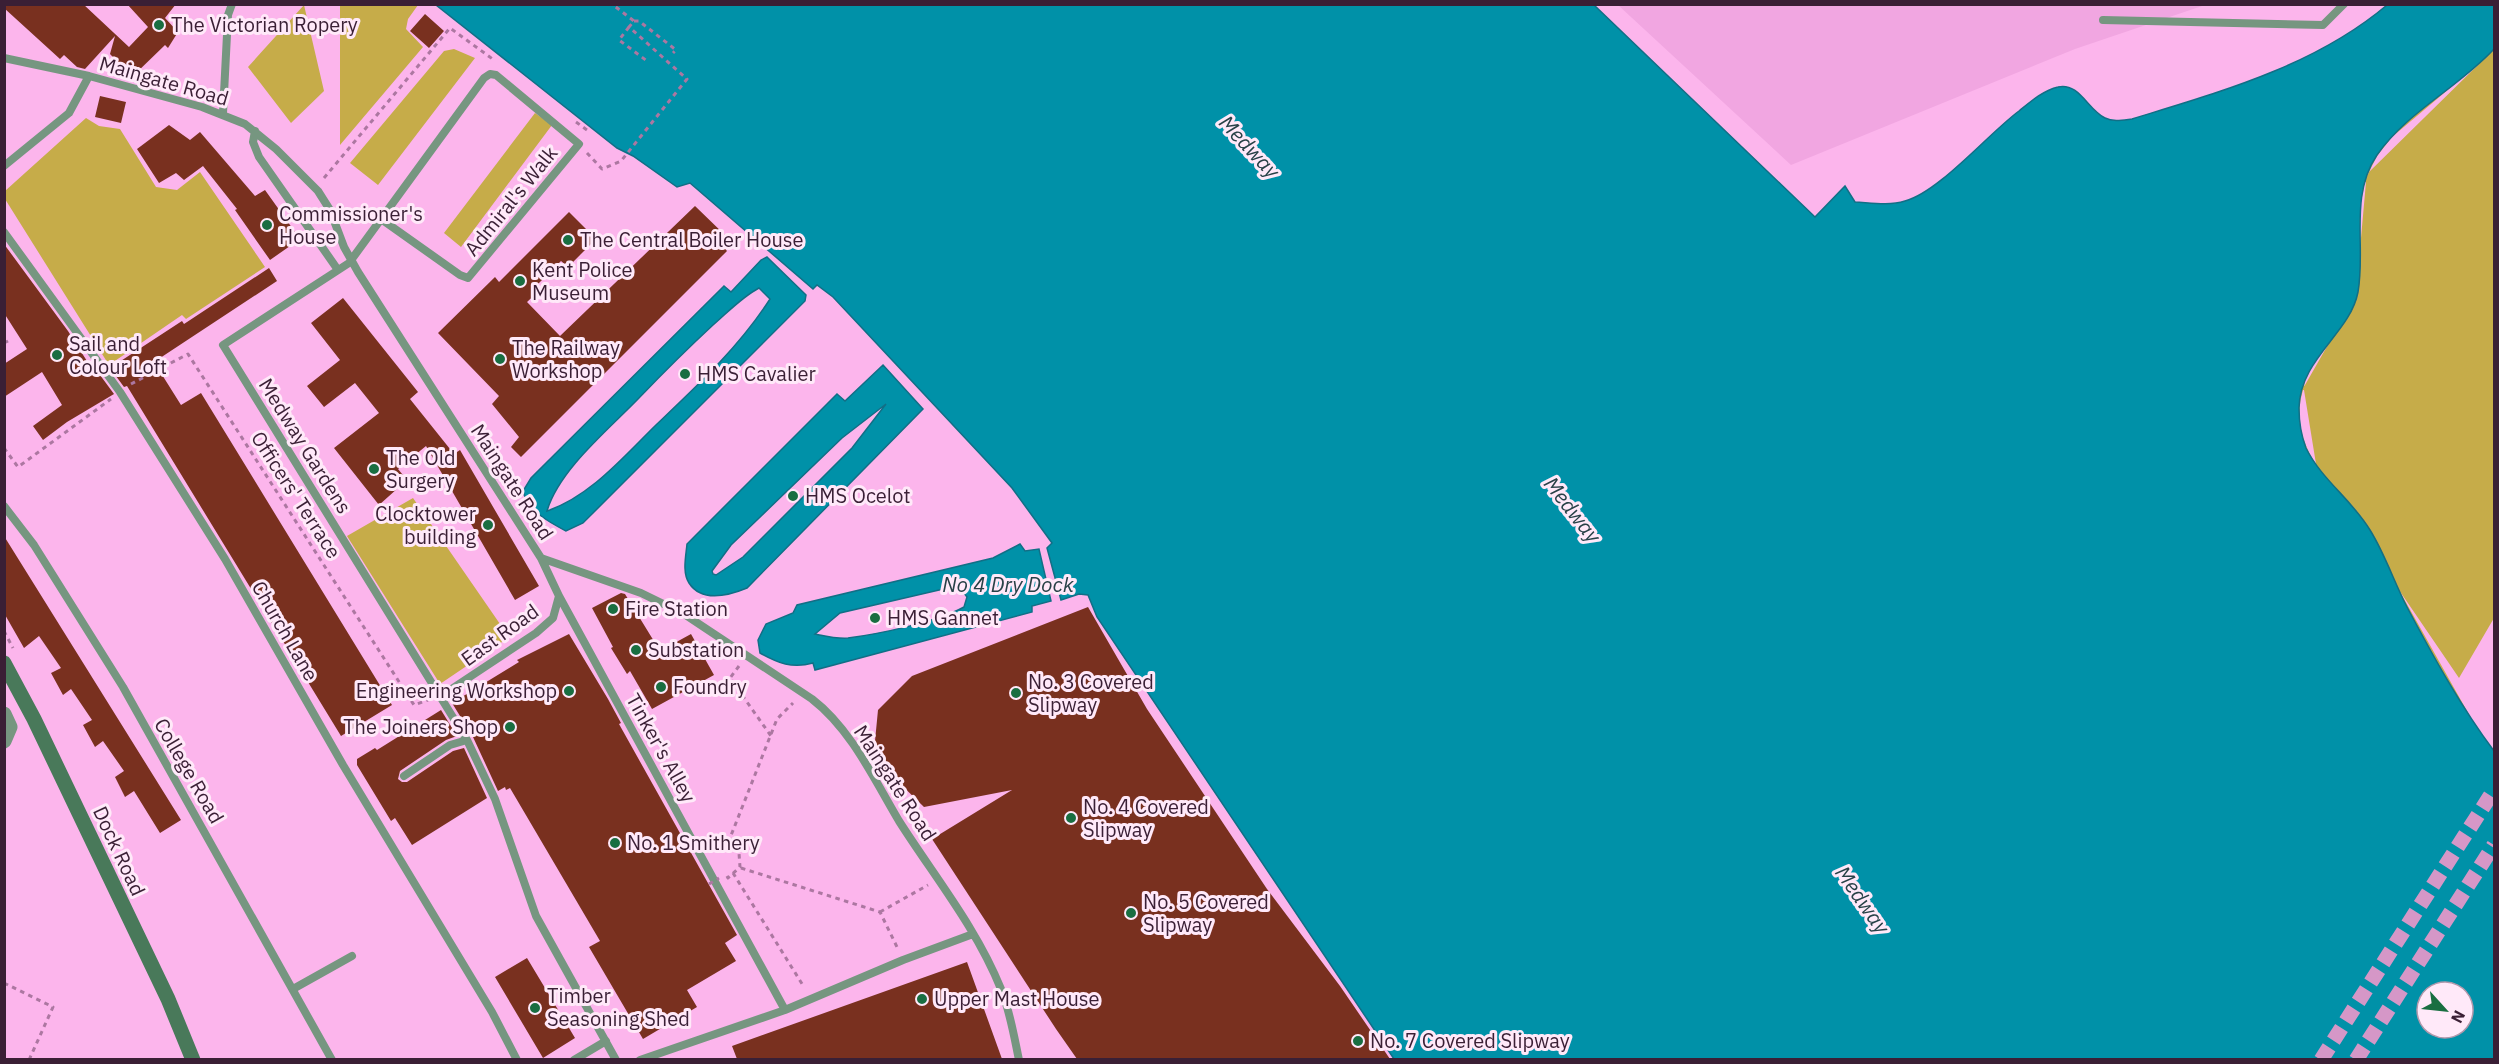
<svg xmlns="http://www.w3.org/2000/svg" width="2499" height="1064" font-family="'IBM Plex Sans',sans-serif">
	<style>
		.built { fill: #f1a6e1 }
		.green { fill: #c6ac49; fill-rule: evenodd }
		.water { fill: #0091a8; stroke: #116f86; stroke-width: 1.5; fill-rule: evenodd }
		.building { fill: #79301f }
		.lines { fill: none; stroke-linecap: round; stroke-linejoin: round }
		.primary-tunnel { stroke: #d597c7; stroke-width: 15; stroke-dasharray: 15 8; stroke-linecap: butt }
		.path { stroke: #ac77a1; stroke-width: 3; stroke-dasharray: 4.5 4.5; stroke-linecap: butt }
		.lane { stroke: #769680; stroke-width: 8 }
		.street { stroke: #769680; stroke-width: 15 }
		.secondary { stroke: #49795a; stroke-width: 15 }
		.path-bridge { stroke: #ac77a1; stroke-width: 3; stroke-dasharray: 4.5 4.5; stroke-linecap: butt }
		.poi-dot { fill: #196e41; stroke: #ffe9f9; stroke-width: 2 }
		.labels { text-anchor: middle; stroke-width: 6; stroke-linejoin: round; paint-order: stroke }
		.poi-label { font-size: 20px; fill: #3a1f35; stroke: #ffe9f9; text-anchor: start }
		.street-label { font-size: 20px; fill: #3a1f35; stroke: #ffe9f9 }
		.water-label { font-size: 21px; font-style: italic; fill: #284147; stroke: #ffe9f9 }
	</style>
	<rect width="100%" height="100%" fill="#fcb5ec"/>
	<!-- built -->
	<path class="built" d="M 1618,5 L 2205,5 L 2075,49 L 1791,165 Z"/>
	<!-- green -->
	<path class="green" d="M 304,5 L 324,91 L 291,123 L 248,67 Z
		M 340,5 L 418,5 L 408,19 L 406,29 L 423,47 L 340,145 Z
		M 2494,5 L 2494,618 L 2459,678 L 2399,590 L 2476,727 L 2494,751 L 2169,467 L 2203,297 ZM 2482,61 L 2368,173 L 2368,174 L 2377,156 L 2392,137 ZM 2365,182 L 2366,182 L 2360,249 L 2360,207 ZM 2333,336 L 2305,385 L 2304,386 C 2307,368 2321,349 2333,336 ZM 2303,390 L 2304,390 L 2316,464 C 2301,442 2295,416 2303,390 Z
		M 454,49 L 475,58 L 378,185 L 350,163 L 444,51 Z
		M 535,113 L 552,125 L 461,247 L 444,233 Z
		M 86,118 L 99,126 L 120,129 L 156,187 L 177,190 L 200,172 L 265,267 L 186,319 L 182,315 L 109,365 L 5,199 L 5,191 Z
		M 413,498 L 500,624 L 502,642 L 440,684 L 347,536 Z"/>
	<!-- water -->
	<path class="water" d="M 436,5 L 1594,5 L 1815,217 L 1845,186 L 1855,202 C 1872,203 1889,206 1905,201 C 1939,192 1988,134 2019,111 C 2030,102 2044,90 2058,87 C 2079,82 2088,110 2105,118 C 2113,122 2123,120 2132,119 C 2220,92 2315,66 2387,5 L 2494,5 L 2494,49 C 2459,87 2407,112 2377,155 C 2349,196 2366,247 2358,292 C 2350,334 2300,358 2299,408 C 2299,421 2301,435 2306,448 C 2321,479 2352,500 2370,530 C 2385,554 2394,582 2407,607 C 2433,656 2461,707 2494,751 L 2494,1059 L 1394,1059 L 1097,617 L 1088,595 L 1079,594 L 1061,600 L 1047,548 L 1052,543 L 1012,488 L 833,297 L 817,285 L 813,289 L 690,183 L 677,187 L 633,156 L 617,148 ZM 2427,992 L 2463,992 L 2463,1028 L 2427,1028 Z
		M 767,257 L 806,295 L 805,301 L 583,523 L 566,531 C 549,522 528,511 523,491 L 531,478 L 724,286 L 731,292 L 761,260 ZM 759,288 L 770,299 C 740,346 697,386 657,424 C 624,456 591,496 547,511 C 559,470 608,430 638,399 C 663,373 687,349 713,325 C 728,312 742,297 759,288 Z
		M 883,365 L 923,409 L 747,588 C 730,595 702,603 689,583 C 682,572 686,556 687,544 L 837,394 L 845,401 ZM 886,404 L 852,448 L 743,557 L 716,575 L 713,574 L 712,571 L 731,545 L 842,438 Z
		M 1020,544 L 1025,551 L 1039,549 L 1051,601 L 1032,606 L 1032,612 L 815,670 L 813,663 C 792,669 778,663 760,653 L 758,640 L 766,624 L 793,613 L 797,605 L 993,558 ZM 952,587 L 961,589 L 967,597 L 964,607 C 937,622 879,634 848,638 C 838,639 825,636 815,634 L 840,613 Z"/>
	<!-- building -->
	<path class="building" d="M 4,4 L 83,4 L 129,47 L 148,27 L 127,4 L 176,4 L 165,18 L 178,32 L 168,48 L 165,45 L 132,77 L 110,54 L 115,36 L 85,69 L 77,67 L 64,55 L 60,59 L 4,8 Z
		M 425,14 L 444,31 L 429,48 L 410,31 Z
		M 100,96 L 126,102 L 121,123 L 95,117 Z
		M 169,125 L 190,140 L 200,132 L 255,196 L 265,190 L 300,239 L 270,260 L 235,210 L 237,209 L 203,166 L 184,180 L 176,173 L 159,183 L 137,149 Z
		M 695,206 L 727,237 L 721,244 L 727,251 L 521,457 L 511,447 L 519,437 L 492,404 L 499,396 L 438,333 L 495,277 L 499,282 L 569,212 L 596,239 L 568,267 L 561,261 L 537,285 L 541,289 L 527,302 L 560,336 Z
		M 4,244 L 68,331 L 97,377 L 100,375 L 114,394 L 67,422 L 43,440 L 33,426 L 62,405 L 42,372 L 4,397 L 4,364 L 27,349 L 4,313 Z
		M 269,268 L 277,281 L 154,362 L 181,405 L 201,393 L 392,705 L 341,736 L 127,386 L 124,387 L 110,368 L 182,321 L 184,324 Z
		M 343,298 L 418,392 L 410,399 L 454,454 L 460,450 L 539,586 L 515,600 L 426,446 L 398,469 L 407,480 L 379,505 L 334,448 L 379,413 L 355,383 L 324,407 L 307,386 L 340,360 L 311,323 Z
		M 4,536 L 181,820 L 160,833 L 134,791 L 125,797 L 115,777 L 124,771 L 103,741 L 95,747 L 83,725 L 92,720 L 71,689 L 63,695 L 51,673 L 61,668 L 39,636 L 24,648 L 4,613 Z
		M 621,593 L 625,594 L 660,651 L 691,634 L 714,675 L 652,709 L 630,671 L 627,674 L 611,648 L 613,647 L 592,608 Z
		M 1088,607 L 1147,709 L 1267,889 L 1340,986 L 1390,1059 L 1077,1059 L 1056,1029 L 932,839 L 1012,790 L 924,807 L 884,768 L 875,741 L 878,710 L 912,676 Z
		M 569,634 L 608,699 L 621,723 L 619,724 L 737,935 L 725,943 L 736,961 L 687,990 L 697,1007 L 643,1039 L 589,947 L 600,941 L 510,788 L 506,790 L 505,787 L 498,791 L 473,737 L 452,703 L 519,662 L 517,660 Z
		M 441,710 L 457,736 L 446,740 L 400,771 L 398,779 L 402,782 L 407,782 L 453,751 L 464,748 L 487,798 L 412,845 L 395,818 L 391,821 L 357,765 L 357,759 L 375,748 L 377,750 Z
		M 527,958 L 575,1038 L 543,1058 L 495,977 Z
		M 967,962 L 1002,1059 L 737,1059 L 732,1046 Z"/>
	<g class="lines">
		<!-- primary-tunnel -->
		<path class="primary-tunnel" d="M 2321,1060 L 2494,790
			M 2356,1060 L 2494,845"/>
		<!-- path -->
		<path class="path" d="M 634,21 L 639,21 L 676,50 L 673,53
			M 629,27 L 619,40 L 647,61
			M 576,122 L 587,130 L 585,133
			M 587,153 L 602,169 L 621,161 L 687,79 L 629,27 L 634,21 L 612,4
			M 324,178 L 450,28 L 494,60
			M 4,343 L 10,340
			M 131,384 L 188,354 L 414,705 L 428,700
			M 4,448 L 18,467 L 111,399
			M 4,631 L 13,648
			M 739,666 L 730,678 L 771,736
			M 707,844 L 711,842 L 715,851
			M 741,868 L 880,912 L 897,947
			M 733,873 L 804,987
			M 727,876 L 728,878 L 740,867 L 739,853 L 730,838 L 777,719 L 793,703
			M 880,912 L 928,885
			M 4,983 L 53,1007 L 29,1060"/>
		<!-- lane -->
		<path class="lane" d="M 2103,20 L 2323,25 L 2344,4
			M 4,58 L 89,76 L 202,107 L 245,124 L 276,149 L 318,191 L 330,210 L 344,247 L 358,272 L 541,558 L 641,593 L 684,614 L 812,699 C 851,729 874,779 899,821 C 934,876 976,927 1001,989 C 1010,1011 1014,1036 1019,1060
			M 223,113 L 228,15 L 232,4
			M 255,131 L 253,142 L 259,157 L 338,270
			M 4,166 L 69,113 L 89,76
			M 381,219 L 460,275 L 468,278 L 579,144 L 496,75 L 490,74 L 484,78 L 349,263 L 223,345 L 467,740 L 495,799 L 536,916 L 616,1060
			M 4,232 L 120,392 L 225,559 L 343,765 L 492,1012 L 517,1060
			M 4,506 L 34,545 L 123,687 L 332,1060
			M 559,596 L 785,1010
			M 441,696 L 536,633 L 553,618 L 559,596 L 541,558
			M 404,776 L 450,745 L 467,740
			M 293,989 L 352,956
			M 574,1060 L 606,1041
			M 640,1060 L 785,1010 L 903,960 L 973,934"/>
		<!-- street -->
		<path class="street" d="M 4,714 L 10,727 L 4,741"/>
		<!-- secondary -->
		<path class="secondary" d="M 4,663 L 34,719 L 168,999 L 193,1060"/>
		<!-- path-bridge -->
		<path class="path-bridge" d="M 709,884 L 719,878"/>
	</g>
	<!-- markers -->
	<g class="poi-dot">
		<circle cx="159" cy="25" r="6"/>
		<circle cx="267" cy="225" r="6"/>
		<circle cx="568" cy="240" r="6"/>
		<circle cx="520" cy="281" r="6"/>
		<circle cx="57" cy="355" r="6"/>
		<circle cx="500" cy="359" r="6"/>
		<circle cx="685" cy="374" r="6"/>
		<circle cx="374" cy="469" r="6"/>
		<circle cx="793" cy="496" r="6"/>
		<circle cx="488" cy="525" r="6"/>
		<circle cx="613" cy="609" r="6"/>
		<circle cx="875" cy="618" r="6"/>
		<circle cx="636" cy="650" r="6"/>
		<circle cx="661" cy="687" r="6"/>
		<circle cx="569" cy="691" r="6"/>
		<circle cx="1016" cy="693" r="6"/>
		<circle cx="510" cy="727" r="6"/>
		<circle cx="1071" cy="818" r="6"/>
		<circle cx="615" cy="843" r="6"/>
		<circle cx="1131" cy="913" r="6"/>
		<circle cx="922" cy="999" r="6"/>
		<circle cx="535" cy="1008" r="6"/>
		<circle cx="1358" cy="1041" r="6"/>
	</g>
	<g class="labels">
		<!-- poi labels -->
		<g class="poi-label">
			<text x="171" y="32">The Victorian Ropery</text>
			<text x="279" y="221">Commissioner's<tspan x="279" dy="23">House</tspan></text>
			<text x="580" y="247">The Central Boiler House</text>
			<text x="532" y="277">Kent Police<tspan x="532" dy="23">Museum</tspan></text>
			<text x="69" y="351">Sail and<tspan x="69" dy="23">Colour Loft</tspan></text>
			<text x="512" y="355">The Railway<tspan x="512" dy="23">Workshop</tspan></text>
			<text x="697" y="381">HMS Cavalier</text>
			<text x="386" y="465">The Old<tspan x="386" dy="23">Surgery</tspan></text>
			<text x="805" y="503">HMS Ocelot</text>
			<text x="476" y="521" text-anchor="end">Clocktower<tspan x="476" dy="23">building</tspan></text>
			<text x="625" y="616">Fire Station</text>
			<text x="887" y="625">HMS Gannet</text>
			<text x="648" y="657">Substation</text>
			<text x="1028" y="689">No. 3 Covered<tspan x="1028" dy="23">Slipway</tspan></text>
			<text x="673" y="694">Foundry</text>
			<text x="557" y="698" text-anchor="end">Engineering Workshop</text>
			<text x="498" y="734" text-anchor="end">The Joiners Shop</text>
			<text x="1083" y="814">No. 4 Covered<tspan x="1083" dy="23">Slipway</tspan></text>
			<text x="627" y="850">No. 1 Smithery</text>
			<text x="1143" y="909">No. 5 Covered<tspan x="1143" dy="23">Slipway</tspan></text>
			<text x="547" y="1003">Timber<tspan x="547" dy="23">Seasoning Shed</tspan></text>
			<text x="934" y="1006">Upper Mast House</text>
			<text x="1370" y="1048">No. 7 Covered Slipway</text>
		</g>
		<!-- street labels -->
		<g class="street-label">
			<text transform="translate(164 81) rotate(16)" y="7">Maingate Road</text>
			<text transform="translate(511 201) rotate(-51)" y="7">Admiral's Walk</text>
			<text transform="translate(305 446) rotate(58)" y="7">Medway Gardens</text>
			<text transform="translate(512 482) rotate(57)" y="7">Maingate Road</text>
			<text transform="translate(296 495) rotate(57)" y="7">Officers' Terrace</text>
			<text transform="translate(285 631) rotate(60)" y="7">Church Lane</text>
			<text transform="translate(500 635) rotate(-36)" y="7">East Road</text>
			<text transform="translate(661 748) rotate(61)" y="7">Tinker's Alley</text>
			<text transform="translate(189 771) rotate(60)" y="7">College Road</text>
			<text transform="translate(895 783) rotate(57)" y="7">Maingate Road</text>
			<text transform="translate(119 851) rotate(65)" y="7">Dock Road</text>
		</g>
		<!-- water labels -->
		<g class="water-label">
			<text transform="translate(1249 147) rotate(47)" y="7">Medway</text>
			<text transform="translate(1572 510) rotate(52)" y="7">Medway</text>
			<text x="1008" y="592">No 4 Dry Dock</text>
			<text transform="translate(1862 900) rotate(55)" y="7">Medway</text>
		</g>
	</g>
	<!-- border -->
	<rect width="2499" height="1064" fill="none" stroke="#3a1f35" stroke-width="12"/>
	<!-- north arrow -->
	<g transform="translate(2445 1010) rotate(117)"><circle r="28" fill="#ffe9f9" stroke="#b098ab" stroke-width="1.5"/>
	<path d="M0-4.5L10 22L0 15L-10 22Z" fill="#196e41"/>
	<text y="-9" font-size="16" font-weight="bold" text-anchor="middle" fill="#3a1f35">N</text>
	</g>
</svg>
